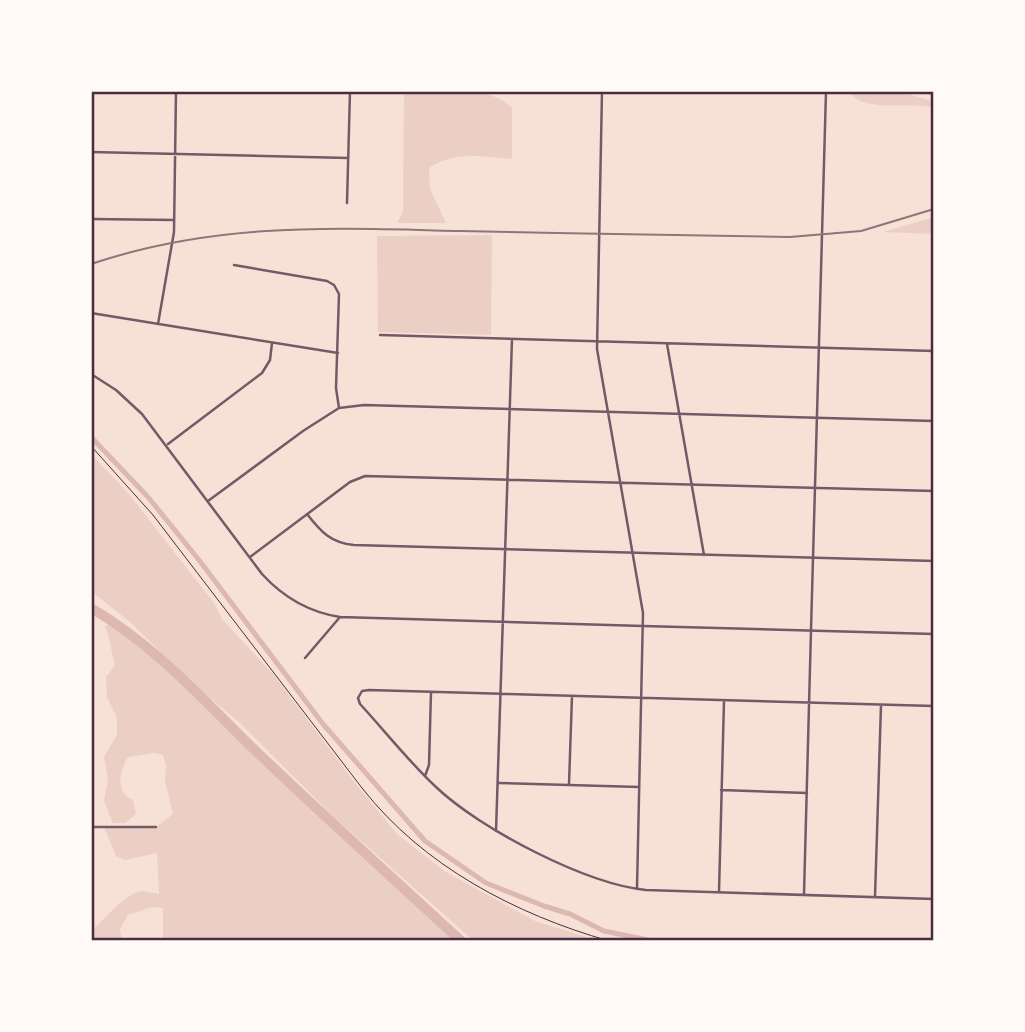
<svg xmlns="http://www.w3.org/2000/svg" width="1025" height="1032" font-family="'Archivo Narrow',sans-serif">
	<style>
		.green { fill: #ebcfc5 }
		.lines { fill: none; stroke-linecap: round; stroke-linejoin: round }
		.stream { stroke: #dcb8b0; stroke-width: 2 }
		.canal { stroke: #dcb8b0; stroke-width: 5 }
		.river { stroke: #dcb8b0; stroke-width: 10 }
		.path { stroke: #4a2c40; stroke-width: 1 }
		.minor { stroke: #755966; stroke-width: 2.5 }
		.tertiary { stroke: #755966; stroke-width: 2.5 }
		.rail { stroke: #8f747c; stroke-width: 2 }
		.neatline { fill: none; stroke: #4a2c40; stroke-width: 2.5 }
	</style>
	<rect width="100%" height="100%" fill="#f7e1d7"/>
	<!-- green -->
	<path class="green" d="M 404,91 C 438,91 485,82 512,108 L 512,159 C 482,156 455,151 429,168 L 430,189 L 446,223 L 397,223 L 403,212 Z
		M 849,91 L 899,91 L 934,102 L 934,108 C 910,101 862,114 849,91 Z
		M 934,217 L 934,273 L 934,234 L 883,232 Z
		M 492,235 L 491,335 L 378,332 L 377,236 Z
		M 91,454 L 129,494 L 214,603 L 222,619 L 273,674 L 356,784 L 398,835 L 446,872 L 535,921 L 599,941 L 474,941 L 335,818 L 241,724 L 191,682 L 131,623 L 91,591 Z
		M 115,622 L 461,941 L 163,941 L 163,908 L 152,907 L 128,915 L 120,929 L 122,941 L 91,941 L 91,931 C 104,920 125,893 142,891 C 147,891 154,893 159,894 L 157,853 L 125,860 L 116,856 L 104,827 L 156,827 L 173,814 L 165,781 L 166,765 L 163,755 L 155,753 L 128,757 C 119,772 115,792 133,800 L 136,814 L 125,823 L 113,823 L 104,801 L 108,779 L 104,757 L 117,735 L 117,718 L 107,697 L 106,677 L 115,665 C 111,651 110,638 105,626 Z"/>
	<g class="lines">
		<!-- stream -->
		<path class="stream" d="M 921,91 L 934,95"/>
		<!-- canal -->
		<path class="canal" d="M 91,437 L 148,497 L 199,560 L 323,724 L 425,841 L 486,883 L 544,906 L 570,914 L 604,931 L 653,941"/>
		<!-- river -->
		<path class="river" d="M 91,608 C 155,645 207,704 260,755 C 326,818 394,879 461,941"/>
		<!-- path -->
		<path class="path" d="M 91,446 L 153,515 L 362,788 C 423,866 515,914 609,941"/>
		<!-- minor -->
		<path class="minor" d="M 326,91 L 350,92
			M 602,91 L 597,349 L 643,613 L 637,888
			M 91,152 L 348,158
			M 347,203 L 350,91
			M 91,219 L 174,220
			M 234,265 L 327,281 L 334,285 L 339,294 L 336,388 L 339,408
			M 91,313 L 338,353
			M 158,324 L 174,232 L 176,91
			M 380,335 L 934,351
			M 667,344 L 704,555
			M 91,374 L 116,390 L 142,414 L 262,574 C 283,597 308,612 340,617 L 643,626
			M 168,444 L 262,373 L 270,360 L 272,343
			M 208,501 L 303,431 L 339,408 L 364,405 L 934,421
			M 307,514 C 321,532 331,543 354,545 L 934,561
			M 250,557 L 350,482 L 365,476 L 934,491
			M 305,658 L 340,617
			M 934,706 L 369,690 L 362,691 L 358,698 L 360,704 C 385,731 409,762 436,787 C 480,829 586,884 646,890 L 934,899
			M 425,776 L 429,765 L 431,692
			M 499,783 L 639,787
			M 569,784 L 572,696
			M 721,790 L 807,793
			M 91,827 L 156,827
			M 496,831 L 512,339
			M 719,892 L 724,701
			M 804,894 L 811,630
			M 875,897 L 881,705"/>
		<!-- tertiary -->
		<path class="tertiary" d="M 643,626 L 934,634
			M 811,630 L 826,91"/>
		<!-- rail -->
		<path class="rail" d="M 91,264 C 217,222 330,228 460,231 C 570,233 680,236 790,237 L 861,231 L 934,209"/>
	</g>
	<!-- border -->
	<rect width="1025" height="1032" fill="none" stroke="#fffaf5" stroke-width="186"/>
	<rect x="93" y="93" width="839" height="846" class="neatline"/>
</svg>
